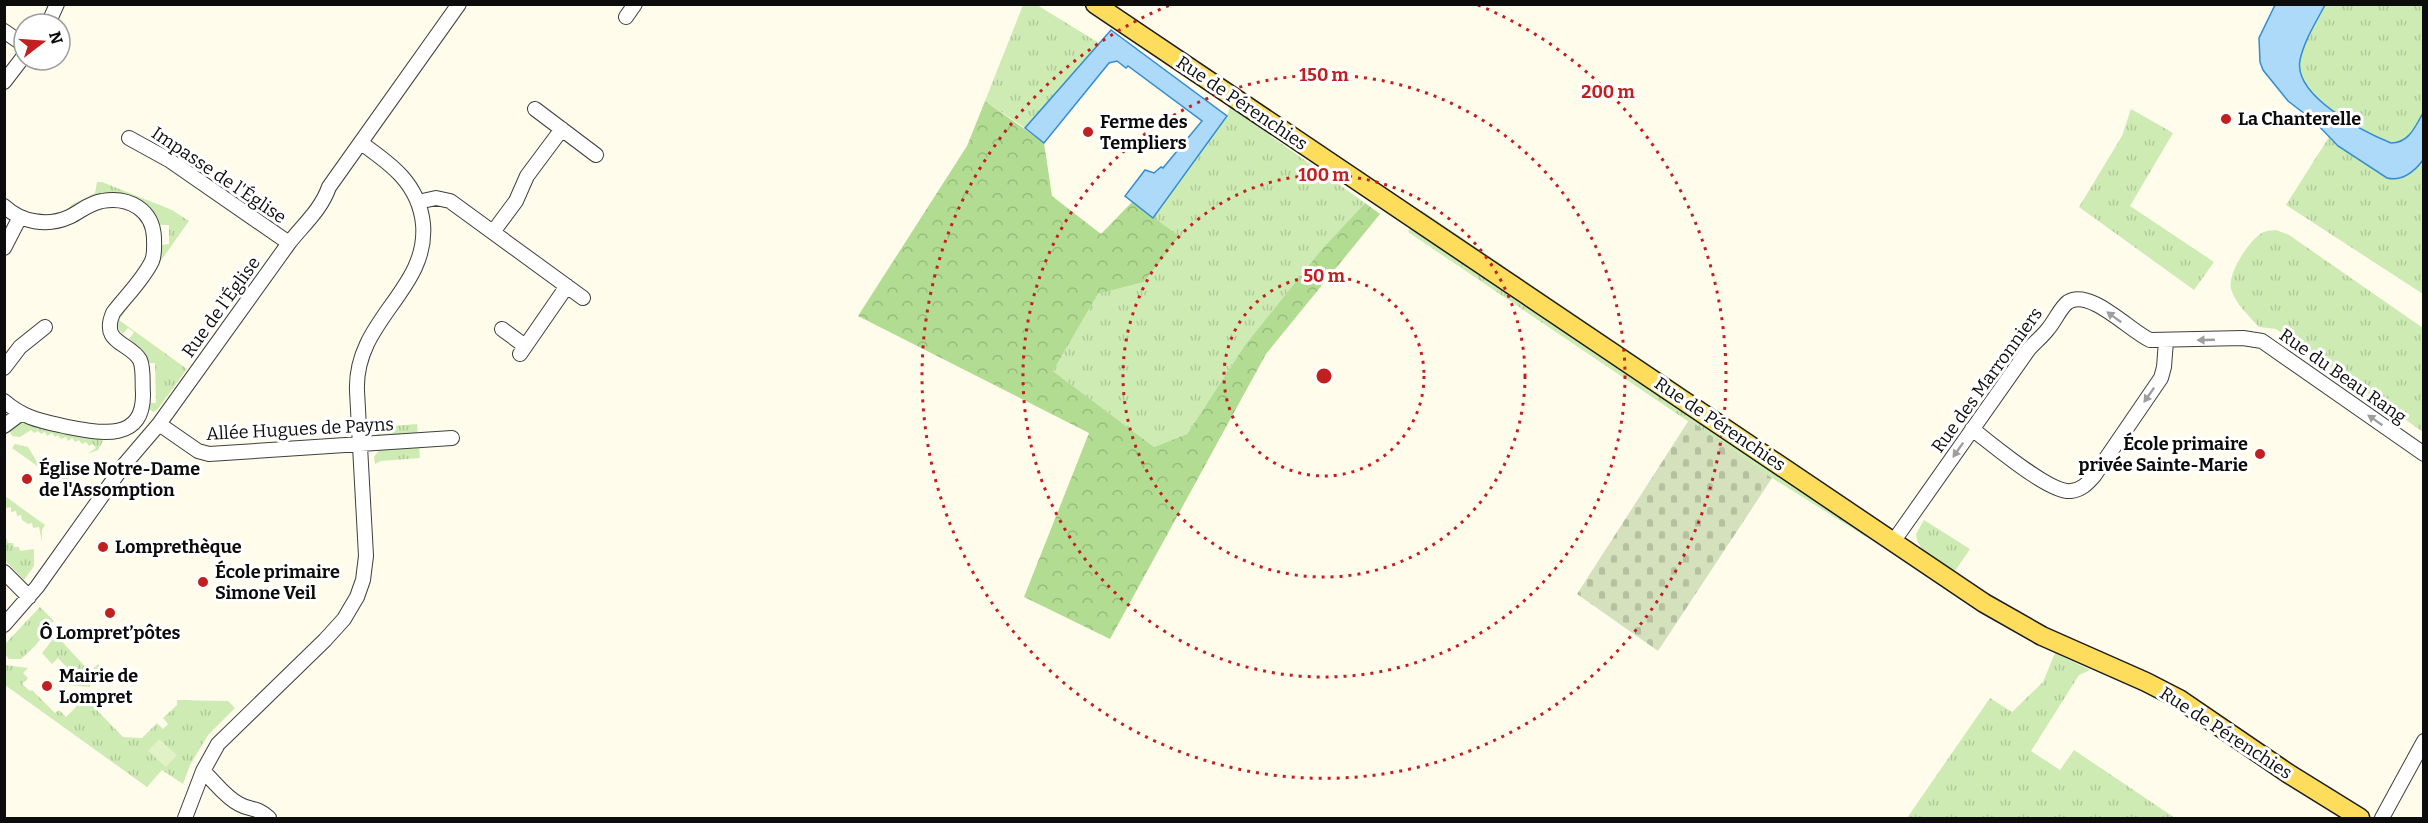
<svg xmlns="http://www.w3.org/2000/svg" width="2428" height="823" font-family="Bitter,serif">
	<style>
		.grass { fill: url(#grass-tufts) }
		.forest { fill: url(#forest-crowns) }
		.cemetery { fill: url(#cemetery-stones) }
		.pitch { fill: #e1f2c6 }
		.water { fill: #aedaf9; stroke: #328dd3; stroke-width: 1.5 }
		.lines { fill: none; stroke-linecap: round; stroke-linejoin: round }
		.minor-casing { stroke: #3f3f3f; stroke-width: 16 }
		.major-casing { stroke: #1d1d1d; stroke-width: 21 }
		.minor { stroke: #fff; stroke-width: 14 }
		.major { stroke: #fedd5c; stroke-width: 18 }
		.oneway { fill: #9e9e9e }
		.ring { fill: none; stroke: #c21f21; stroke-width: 3; stroke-dasharray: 3 6 }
		.poi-dot { fill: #c21f21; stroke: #fff; stroke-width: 2 }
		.labels { text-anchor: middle; stroke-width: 6; stroke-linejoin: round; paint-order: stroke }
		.street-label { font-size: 18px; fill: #0c0c0c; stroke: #fff }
		.poi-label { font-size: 18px; font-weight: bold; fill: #0c0c0c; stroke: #fff; text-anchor: start }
		.centre { fill: #c21f21; stroke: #fff; stroke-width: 3 }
		.ring-label { font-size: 18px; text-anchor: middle; font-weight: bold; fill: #c21f21; stroke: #fff; stroke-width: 6; stroke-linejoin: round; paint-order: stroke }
	</style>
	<defs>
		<pattern id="grass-tufts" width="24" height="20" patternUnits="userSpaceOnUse" patternTransform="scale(1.5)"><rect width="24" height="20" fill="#ceebb4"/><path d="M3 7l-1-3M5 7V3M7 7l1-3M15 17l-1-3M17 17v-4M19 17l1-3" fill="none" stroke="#b0c89a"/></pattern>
		<pattern id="forest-crowns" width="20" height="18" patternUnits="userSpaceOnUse" patternTransform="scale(1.5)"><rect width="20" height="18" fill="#b1dc92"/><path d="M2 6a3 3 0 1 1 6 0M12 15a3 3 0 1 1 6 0" fill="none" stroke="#97bc7d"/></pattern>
		<pattern id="cemetery-stones" width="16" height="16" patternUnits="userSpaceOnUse" patternTransform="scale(1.5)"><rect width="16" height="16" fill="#d4e1bc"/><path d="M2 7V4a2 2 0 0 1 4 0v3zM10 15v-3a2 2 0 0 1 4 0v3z" fill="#b5c0a0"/></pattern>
	</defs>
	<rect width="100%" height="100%" fill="#fffcec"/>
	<!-- grass -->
	<path class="grass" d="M 1023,5 L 1037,5 L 1099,43 L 1025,128 L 985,101 Z
		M 2325,5 L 2423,5 L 2423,113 L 2413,133 L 2397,143 L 2391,143 C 2364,132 2293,96 2300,60 C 2304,41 2316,22 2325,5 Z
		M 1230,107 L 1365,203 L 1322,249 L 1245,345 L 1187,434 L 1154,447 L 1053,371 L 1098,294 L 1144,282 L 1178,236 L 1153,218 L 1227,116 Z
		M 2131,109 L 2173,133 L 2130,206 L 2214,262 L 2194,290 L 2079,207 L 2122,136 Z
		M 2329,137 L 2338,146 L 2412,173 L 2423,160 L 2423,294 L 2286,205 Z
		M 97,182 L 102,182 L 172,210 L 189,221 L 119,320 L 187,369 L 157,410 L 153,412 L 148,408 L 148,403 L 156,403 L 155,363 L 147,363 L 142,350 L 129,339 L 134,332 L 128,328 L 123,334 L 119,330 L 116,323 L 161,245 L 169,244 L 169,225 L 160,225 L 154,214 L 142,204 L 72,210 L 71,205 L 95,193 Z
		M 1421,210 L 1880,521 L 1868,538 L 1772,478 L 1408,232 Z
		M 2276,230 L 2289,235 L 2423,328 L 2423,432 L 2276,329 L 2259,327 C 2249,316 2235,303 2231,289 C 2227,274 2249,240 2262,233 C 2267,230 2271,231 2276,230 Z
		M 22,422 L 81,436 L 105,437 L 98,450 L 87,454 L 96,448 L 93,444 L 89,446 L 86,442 L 82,444 L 79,440 L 75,442 L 72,438 L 68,441 L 66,437 L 61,439 L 58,435 L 55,437 L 52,433 L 47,436 L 45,432 L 41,434 L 38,431 L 34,433 L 31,430 L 20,437 L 12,436 L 9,430 L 17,423 Z
		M 373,423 L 379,427 L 417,424 L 418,435 L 380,438 L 373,430 Z
		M 15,444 L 28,447 L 37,462 L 42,460 L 44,464 L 48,462 L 51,465 L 55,462 L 58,467 L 63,464 L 65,468 L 69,466 L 72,470 L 77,467 L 64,485 L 12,448 Z
		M 419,446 L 420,458 L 381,461 L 375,464 L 374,457 L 380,449 Z
		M 5,496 L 45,525 L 42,530 L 42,542 L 39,527 L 33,528 L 32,523 L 28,524 L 22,520 L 21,515 L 17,516 L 16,511 L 11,512 L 11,507 L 6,508 Z
		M 1924,520 L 1970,549 L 1955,571 C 1941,562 1917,553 1916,534 Z
		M 5,539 L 7,539 L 8,543 L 13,543 L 14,547 L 19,547 L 20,551 L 34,549 L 34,566 L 24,580 L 5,560 Z
		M 40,607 L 54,621 L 35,646 L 21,659 L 9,659 L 5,654 L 5,644 Z
		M 56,635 L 90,672 L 98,664 L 103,670 L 90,682 L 90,687 L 69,685 L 76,677 L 58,658 L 52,664 L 42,653 Z
		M 2055,653 L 2090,670 L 2079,675 L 2031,751 L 2060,770 L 2074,750 L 2175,818 L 1907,818 L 1990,698 L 2012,712 L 2043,682 Z
		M 5,665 L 28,668 L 23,673 L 28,678 L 22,684 L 30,691 L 32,690 L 55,713 L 59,710 L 66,717 L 76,707 L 73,703 L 77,699 L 87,700 L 123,737 L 142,738 L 157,723 L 163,729 L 168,724 L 163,718 L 177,705 L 177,700 L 228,701 L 235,708 L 208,735 L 190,765 L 183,784 L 162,770 L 147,787 L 5,685 Z"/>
	<!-- forest -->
	<path class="forest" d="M 985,101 L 1044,143 L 1052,196 L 1101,234 L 1132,202 L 1179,236 L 1144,282 L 1098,294 L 1053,371 L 1154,447 L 1187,434 L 1245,345 L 1322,249 L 1365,203 L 1380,214 L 1266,354 L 1110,639 L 1024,597 L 1089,433 L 858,316 L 967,146 Z"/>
	<!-- cemetery -->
	<path class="cemetery" d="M 1689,420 L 1772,478 L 1658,651 L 1577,594 Z"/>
	<!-- pitch -->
	<path class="pitch" d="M 159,739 L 177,755 L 166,767 L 148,751 Z"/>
	<!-- water -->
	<path class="water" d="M 2275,5 L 2325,5 C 2316,22 2304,41 2300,60 C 2293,96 2364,132 2391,143 C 2409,143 2415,127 2423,113 L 2423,160 C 2415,171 2402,182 2387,178 L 2338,146 L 2314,121 L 2288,101 L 2263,70 L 2260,62 L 2259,38 Z
		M 1111,30 L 1227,116 L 1153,218 L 1125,196 L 1145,170 L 1154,173 L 1161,167 L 1163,168 L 1202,121 L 1128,66 L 1126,68 L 1117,61 L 1109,63 L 1044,143 L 1025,128 Z"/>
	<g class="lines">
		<defs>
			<path id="minor" d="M 626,17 L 635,4
				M 48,24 L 57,4
				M 4,31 L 24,45
				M 4,82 L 24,56
				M 535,109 L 596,155
				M 129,138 L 169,160 L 289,243
				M 418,202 L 436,198 L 450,201 L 583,298
				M 4,206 C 21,222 47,227 69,217 C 80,212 89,203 102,201 C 129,196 153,210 154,238 C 154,246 155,254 152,261 C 143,280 125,297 113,313 C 100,344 130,342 140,360 C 144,369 142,383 143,393 C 144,441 102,434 68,427 C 42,421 25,419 4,401
				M 493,232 L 516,201 L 527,176 L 562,129
				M 4,248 L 20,217
				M 502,329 L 525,346
				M 520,354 L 567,286
				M 4,368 L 20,347 L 45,327
				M 159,424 L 198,451 L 209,454 L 452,438
				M 4,426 L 20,414
				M 1972,429 C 1991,443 2050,494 2071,491 C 2081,490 2087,484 2094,476 L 2161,378 L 2164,367 L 2166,341
				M 1893,542 L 2029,349 C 2035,342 2043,336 2048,329 C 2055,321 2060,308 2068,302 C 2090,288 2130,331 2150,340 L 2243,338 L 2262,341 L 2424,454
				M 4,572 L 29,597
				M 4,625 L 37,587 L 124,465 L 159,424 L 289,243 C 303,225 321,210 329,187 L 459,4
				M 203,771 C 214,781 225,797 239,804 C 251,811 256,806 269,818
				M 185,818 L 203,771 L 218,744 L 325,640 L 344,619 L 357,597 L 363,580 L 366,556 L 357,391 C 354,320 429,290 423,224 C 419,184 391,164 361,143
				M 2382,818 L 2424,741"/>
			<path id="major" d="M 1095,4 L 1984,603 L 2042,636 L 2146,682 L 2179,699 L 2289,774 L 2360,818"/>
		</defs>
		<!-- minor casing -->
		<use href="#minor" class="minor-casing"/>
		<!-- major casing -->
		<use href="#major" class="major-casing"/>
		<!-- minor -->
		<use href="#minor" class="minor"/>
		<!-- major -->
		<use href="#major" class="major"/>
	</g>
	<!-- one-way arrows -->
	<defs><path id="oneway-solid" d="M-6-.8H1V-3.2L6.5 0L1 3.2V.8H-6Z" transform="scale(1.5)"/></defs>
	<g class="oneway">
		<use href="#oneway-solid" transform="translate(2114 317) rotate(-144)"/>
		<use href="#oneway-solid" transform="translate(2206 340) rotate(178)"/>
		<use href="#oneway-solid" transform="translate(2149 395) rotate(125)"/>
		<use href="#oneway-solid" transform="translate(2375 420) rotate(-145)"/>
		<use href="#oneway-solid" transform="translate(1958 450) rotate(125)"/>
	</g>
	<!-- distance rings -->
	<g class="ring">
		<circle cx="1324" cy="376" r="100"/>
		<circle cx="1324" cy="376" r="201"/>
		<circle cx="1324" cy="376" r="301"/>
		<path d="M1478 5A402 402 0 1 1 1170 5"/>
	</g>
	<!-- markers -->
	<g class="poi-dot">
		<circle cx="2226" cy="119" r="6"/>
		<circle cx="1088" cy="132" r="6"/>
		<circle cx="2260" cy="454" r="6"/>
		<circle cx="27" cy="479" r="6"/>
		<circle cx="103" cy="547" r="6"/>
		<circle cx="203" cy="582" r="6"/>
		<circle cx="110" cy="613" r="6"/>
		<circle cx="47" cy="686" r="6"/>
	</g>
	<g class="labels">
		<!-- street labels -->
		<g class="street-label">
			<text transform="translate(1242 103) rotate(34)" y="6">Rue de Pérenchies</text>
			<text transform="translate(219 175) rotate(34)" y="6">Impasse de l'Église</text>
			<text transform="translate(221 307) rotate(-54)" y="6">Rue de l'Église</text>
			<text transform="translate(2343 376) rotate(35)" y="6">Rue du Beau Rang</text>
			<text transform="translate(1987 380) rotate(-54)" y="6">Rue des Marronniers</text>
			<text transform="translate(1720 424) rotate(34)" y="6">Rue de Pérenchies</text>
			<text transform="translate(300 429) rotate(-3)" y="6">Allée Hugues de Payns</text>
			<text transform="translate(2226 733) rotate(33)" y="6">Rue de Pérenchies</text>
		</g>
		<!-- poi labels -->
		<g class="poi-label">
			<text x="2238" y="125">La Chanterelle</text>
			<text x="1100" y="128">Ferme des<tspan x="1100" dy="21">Templiers</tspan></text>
			<text x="2248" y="450" text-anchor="end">École primaire<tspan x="2248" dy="21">privée Sainte-Marie</tspan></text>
			<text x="39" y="475">Église Notre-Dame<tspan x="39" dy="21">de l'Assomption</tspan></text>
			<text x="115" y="553">Lomprethèque</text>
			<text x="215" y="578">École primaire<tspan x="215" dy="21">Simone Veil</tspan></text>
			<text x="110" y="639" text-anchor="middle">Ô Lompret’pôtes</text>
			<text x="59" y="682">Mairie de<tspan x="59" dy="21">Lompret</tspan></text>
		</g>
	</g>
	<circle cx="1324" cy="376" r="9" class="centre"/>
	<g class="ring-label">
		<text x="1324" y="81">150 m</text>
		<text x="1608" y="98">200 m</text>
		<text x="1324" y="181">100 m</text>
		<text x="1324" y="282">50 m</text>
	</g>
	<!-- border -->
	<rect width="2428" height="823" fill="none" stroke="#0c0c0c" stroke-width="12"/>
	<!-- north arrow -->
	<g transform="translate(42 42) rotate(73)"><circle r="28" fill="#ffffff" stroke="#9e9e9e" stroke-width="1.5"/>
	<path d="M0-4.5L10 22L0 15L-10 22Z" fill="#c21f21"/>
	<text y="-9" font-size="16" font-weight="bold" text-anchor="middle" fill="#0c0c0c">N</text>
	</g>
</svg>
